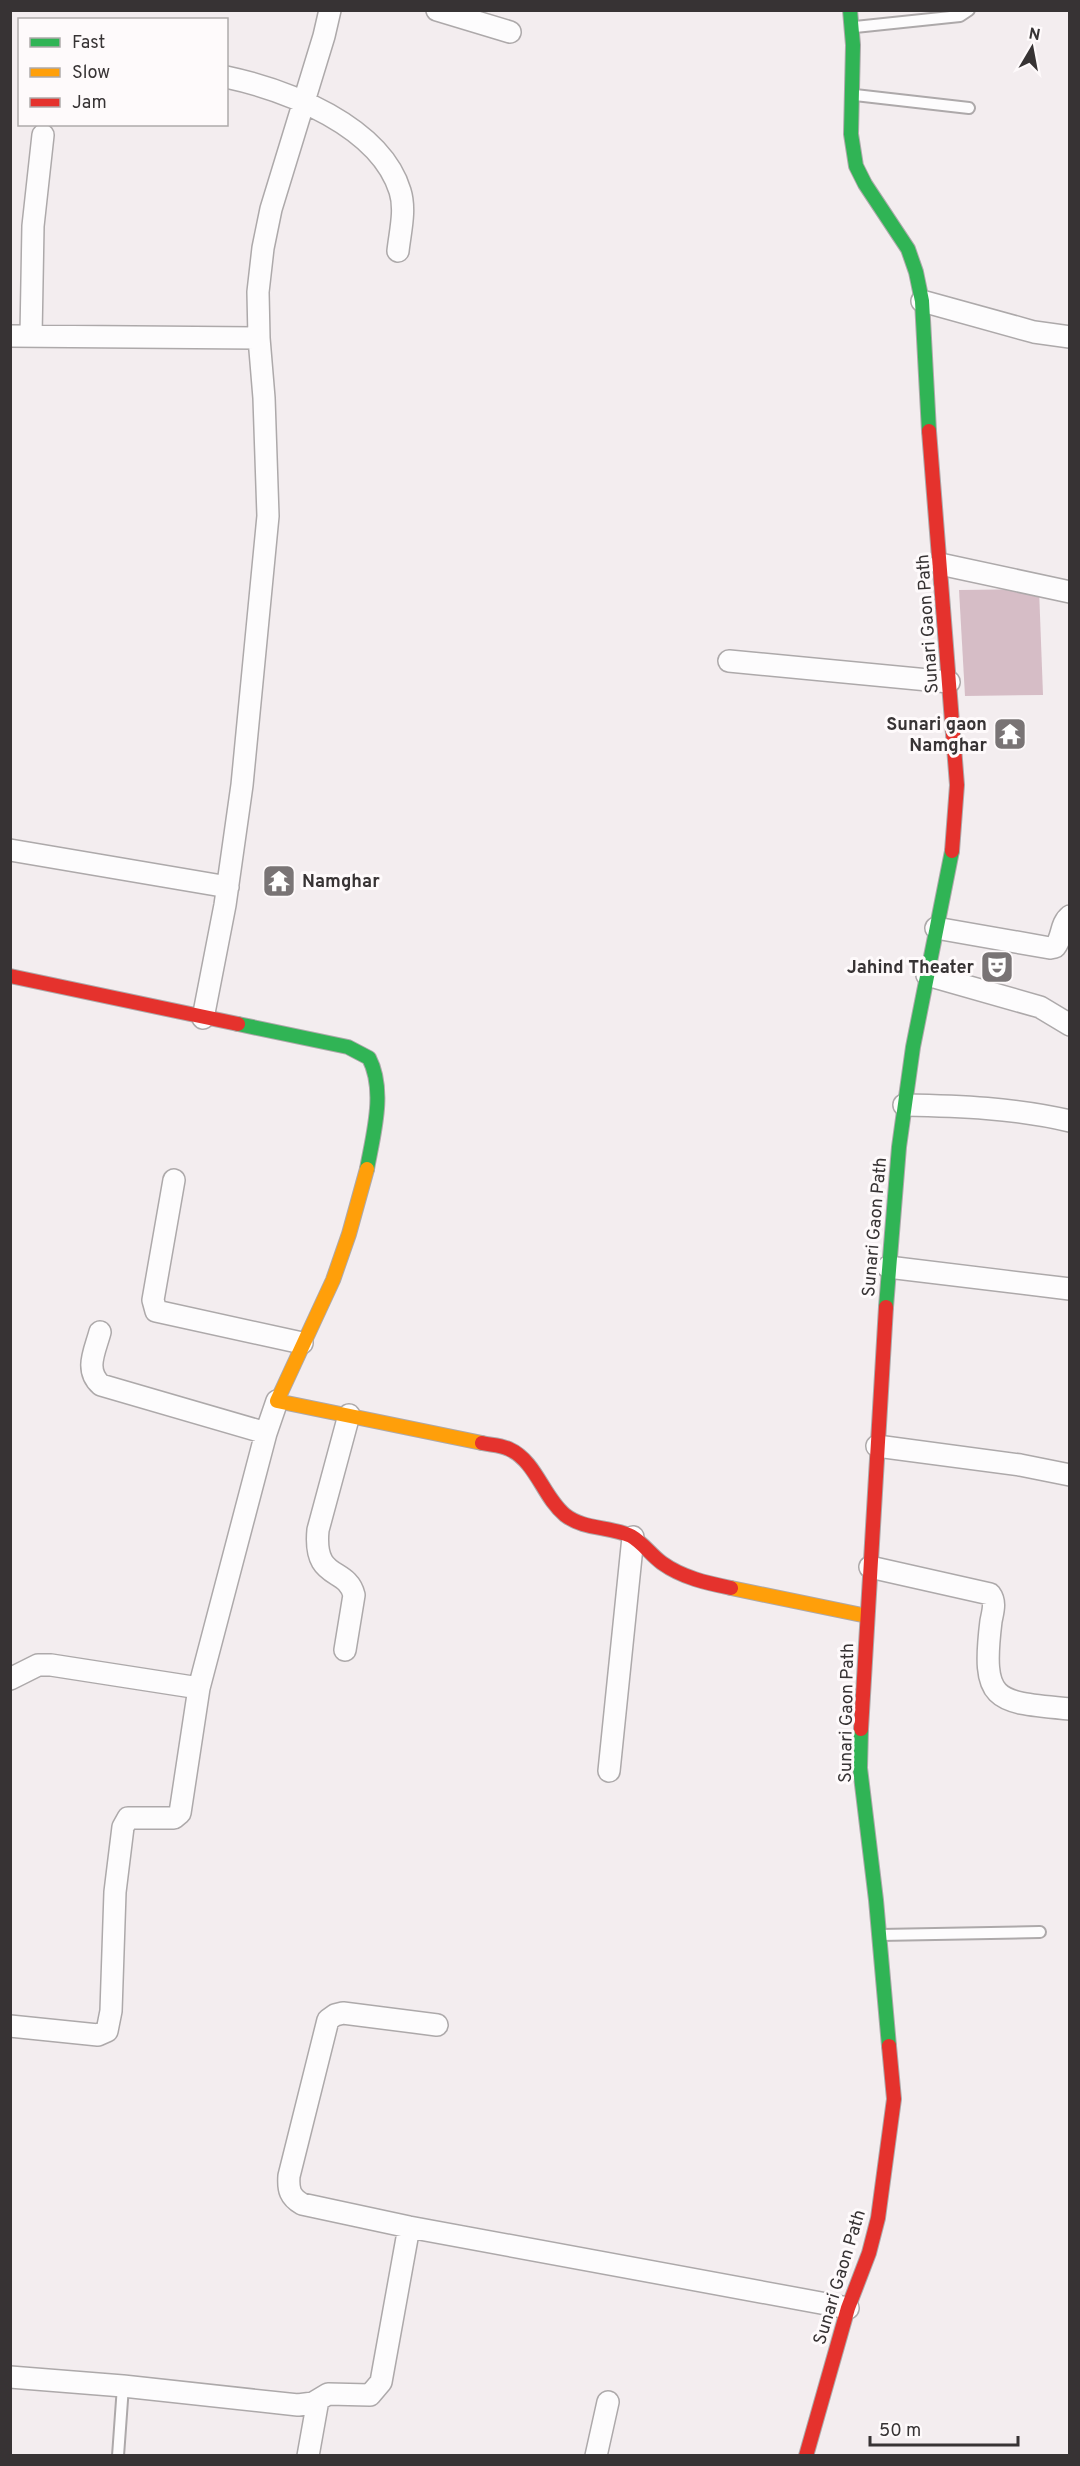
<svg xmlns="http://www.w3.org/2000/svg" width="1080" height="2466" font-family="Overpass,sans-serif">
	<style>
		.water { fill: #d6bdc6 }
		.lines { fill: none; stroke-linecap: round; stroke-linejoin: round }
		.lane-casing { stroke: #ada9aa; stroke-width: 14 }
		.street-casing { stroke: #ada9aa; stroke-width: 24 }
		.fast-casing { stroke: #ada9aa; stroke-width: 16 }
		.slow-casing { stroke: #ada9aa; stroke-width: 16 }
		.jam-casing { stroke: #ada9aa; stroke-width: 16 }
		.lane { stroke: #fdfcfd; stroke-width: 10 }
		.street { stroke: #fdfcfd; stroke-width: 21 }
		.fast { stroke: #30b455; stroke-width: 14 }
		.slow { stroke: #ff9f0a; stroke-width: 14 }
		.jam { stroke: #e5322d; stroke-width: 14 }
		.labels { text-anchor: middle; stroke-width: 6; stroke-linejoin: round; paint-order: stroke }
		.street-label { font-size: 18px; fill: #373334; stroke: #fefafb }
		.poi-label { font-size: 18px; font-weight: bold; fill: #373334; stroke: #fefafb; text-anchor: end }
	</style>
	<rect width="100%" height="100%" fill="#f3edef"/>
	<!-- water -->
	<path class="water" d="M 1039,589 L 1043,695 L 965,696 L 959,590 Z"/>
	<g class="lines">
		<defs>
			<path id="lane" d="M 855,27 L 960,16 L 969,10
				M 855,95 L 969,108
				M 880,1935 L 1040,1932
				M 118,2456 L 123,2386"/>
			<path id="street" d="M 437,10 L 510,32
				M 226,77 C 287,90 380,126 400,191 C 406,210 400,232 398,251
				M 922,301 L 1034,332 L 1070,337
				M 10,336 L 259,338
				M 31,336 L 33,226 L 43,135
				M 940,564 L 1070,592
				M 729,661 L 949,682
				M 10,850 L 228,887
				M 936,928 L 1050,948 L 1055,947 C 1063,937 1060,924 1070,916
				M 927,975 L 1040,1007 L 1070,1025
				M 203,1018 L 225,905 L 242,785 L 268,516 L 264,398 L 259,338 L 258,292 L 263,248 L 271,209 L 324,36 L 330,10
				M 904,1105 C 960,1106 1014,1108 1070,1121
				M 174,1180 L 153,1300 L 156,1311 L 302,1343
				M 888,1267 L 1070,1289
				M 100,1332 C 95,1351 84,1370 101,1385 L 266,1433
				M 877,1446 L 1020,1465 L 1070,1475
				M 870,1567 L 990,1594 C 996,1602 993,1611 991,1621 C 981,1703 995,1702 1070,1709
				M 345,1650 L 354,1595 C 347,1566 313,1582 318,1530 L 349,1415
				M 10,1679 L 38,1665 L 51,1665 L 199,1688
				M 609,1771 L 633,1537
				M 437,2025 L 343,2013 L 335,2015 L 328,2020 L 289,2176 C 288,2190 290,2197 302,2204 L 409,2227 L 848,2308
				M 10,2026 L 98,2035 L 107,2031 L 111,2011 L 115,1892 L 123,1827 L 128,1818 L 174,1818 L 180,1813 L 199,1688 L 266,1433 L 277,1401
				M 10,2377 L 123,2386 L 298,2405 L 313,2403 L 328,2394 L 370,2395 L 381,2382 L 409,2227
				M 308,2456 L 318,2400
				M 596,2456 L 608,2402"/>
			<path id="fast" d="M 850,10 L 853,45 L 851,134 L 856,166 L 865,184 L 908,249 L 916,272 L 922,301 L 929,431
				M 238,1024 L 348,1047 L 369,1058 C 386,1091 373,1135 367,1169
				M 886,1307 L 899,1147 L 913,1047 L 952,851
				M 861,1729 L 860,1768 L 876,1900 L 889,2046"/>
			<path id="slow" d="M 367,1169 L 349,1234 L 333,1280 L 277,1401 L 482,1443
				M 731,1588 L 867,1616"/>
			<path id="jam" d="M 929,431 L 957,785 L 952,851
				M 10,976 L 238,1024
				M 482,1443 C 491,1445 501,1445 509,1449 C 536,1461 543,1497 565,1515 C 584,1530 610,1526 631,1536 C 643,1543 651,1555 662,1563 C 683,1578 707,1583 731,1588
				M 861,1729 L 886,1307
				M 806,2456 L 848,2308 L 869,2253 L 878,2218 L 894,2099 L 889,2046"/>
		</defs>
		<!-- lane casing -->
		<use href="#lane" class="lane-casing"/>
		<!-- street casing -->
		<use href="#street" class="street-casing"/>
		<!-- fast casing -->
		<use href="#fast" class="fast-casing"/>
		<!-- slow casing -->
		<use href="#slow" class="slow-casing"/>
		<!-- jam casing -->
		<use href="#jam" class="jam-casing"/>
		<!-- lane -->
		<use href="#lane" class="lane"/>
		<!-- street -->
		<use href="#street" class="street"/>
		<!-- fast -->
		<use href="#fast" class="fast"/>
		<!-- slow -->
		<use href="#slow" class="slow"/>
		<!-- jam -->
		<use href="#jam" class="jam"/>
	</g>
	<!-- icons -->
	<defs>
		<symbol id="temple-square" viewBox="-11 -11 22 22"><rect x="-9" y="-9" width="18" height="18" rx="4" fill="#797475" stroke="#fefafb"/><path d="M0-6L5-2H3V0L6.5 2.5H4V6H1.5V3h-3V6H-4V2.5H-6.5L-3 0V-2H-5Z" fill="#fff"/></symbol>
		<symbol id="theatre-square" viewBox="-11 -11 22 22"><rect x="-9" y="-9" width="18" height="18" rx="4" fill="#797475" stroke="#fefafb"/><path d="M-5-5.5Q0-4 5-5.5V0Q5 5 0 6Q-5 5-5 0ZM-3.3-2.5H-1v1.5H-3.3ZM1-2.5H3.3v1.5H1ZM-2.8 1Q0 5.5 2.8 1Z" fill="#fff"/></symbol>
	</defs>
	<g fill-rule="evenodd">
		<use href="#temple-square" x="991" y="715" width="38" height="38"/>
		<use href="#temple-square" x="260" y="862" width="38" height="38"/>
		<use href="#theatre-square" x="978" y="948" width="38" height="38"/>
	</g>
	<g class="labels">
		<!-- street labels -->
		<g class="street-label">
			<text transform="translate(927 624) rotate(-94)" y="6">Sunari Gaon Path</text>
			<text transform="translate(874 1227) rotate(-85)" y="6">Sunari Gaon Path</text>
			<text transform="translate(846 1713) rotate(-89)" y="6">Sunari Gaon Path</text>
			<text transform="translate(839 2277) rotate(-73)" y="6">Sunari Gaon Path</text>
		</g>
		<!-- poi labels -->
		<g class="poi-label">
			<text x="987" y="730">Sunari gaon<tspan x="987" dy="21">Namghar</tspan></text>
			<text x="302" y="887" text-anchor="start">Namghar</text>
			<text x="974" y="973">Jahind Theater</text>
		</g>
	</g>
	<!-- border -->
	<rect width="1080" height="2466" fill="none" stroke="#373334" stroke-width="24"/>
	<!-- legend -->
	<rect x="18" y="18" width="210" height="108" fill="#fefafb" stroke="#aeaaab" stroke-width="1.5"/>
	<rect x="30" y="38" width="30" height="9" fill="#30b455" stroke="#aeaaab" stroke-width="1.5"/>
	<text x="72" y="48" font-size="18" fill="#373334">Fast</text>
	<rect x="30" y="68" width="30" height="9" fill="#ff9f0a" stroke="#aeaaab" stroke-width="1.5"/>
	<text x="72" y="78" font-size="18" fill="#373334">Slow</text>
	<rect x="30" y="98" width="30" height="9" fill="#e5322d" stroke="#aeaaab" stroke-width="1.5"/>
	<text x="72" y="108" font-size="18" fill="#373334">Jam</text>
	<!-- north arrow -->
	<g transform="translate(1032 48) rotate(10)" stroke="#fefafb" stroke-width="4.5" paint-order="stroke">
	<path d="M0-4.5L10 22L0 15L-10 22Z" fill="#373334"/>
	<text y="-9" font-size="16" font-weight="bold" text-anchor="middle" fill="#373334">N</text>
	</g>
	<!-- scale -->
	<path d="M870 2436v9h148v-9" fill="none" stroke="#373334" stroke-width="3"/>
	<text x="879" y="2436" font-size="18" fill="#373334" stroke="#fefafb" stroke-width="4.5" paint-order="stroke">50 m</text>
</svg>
